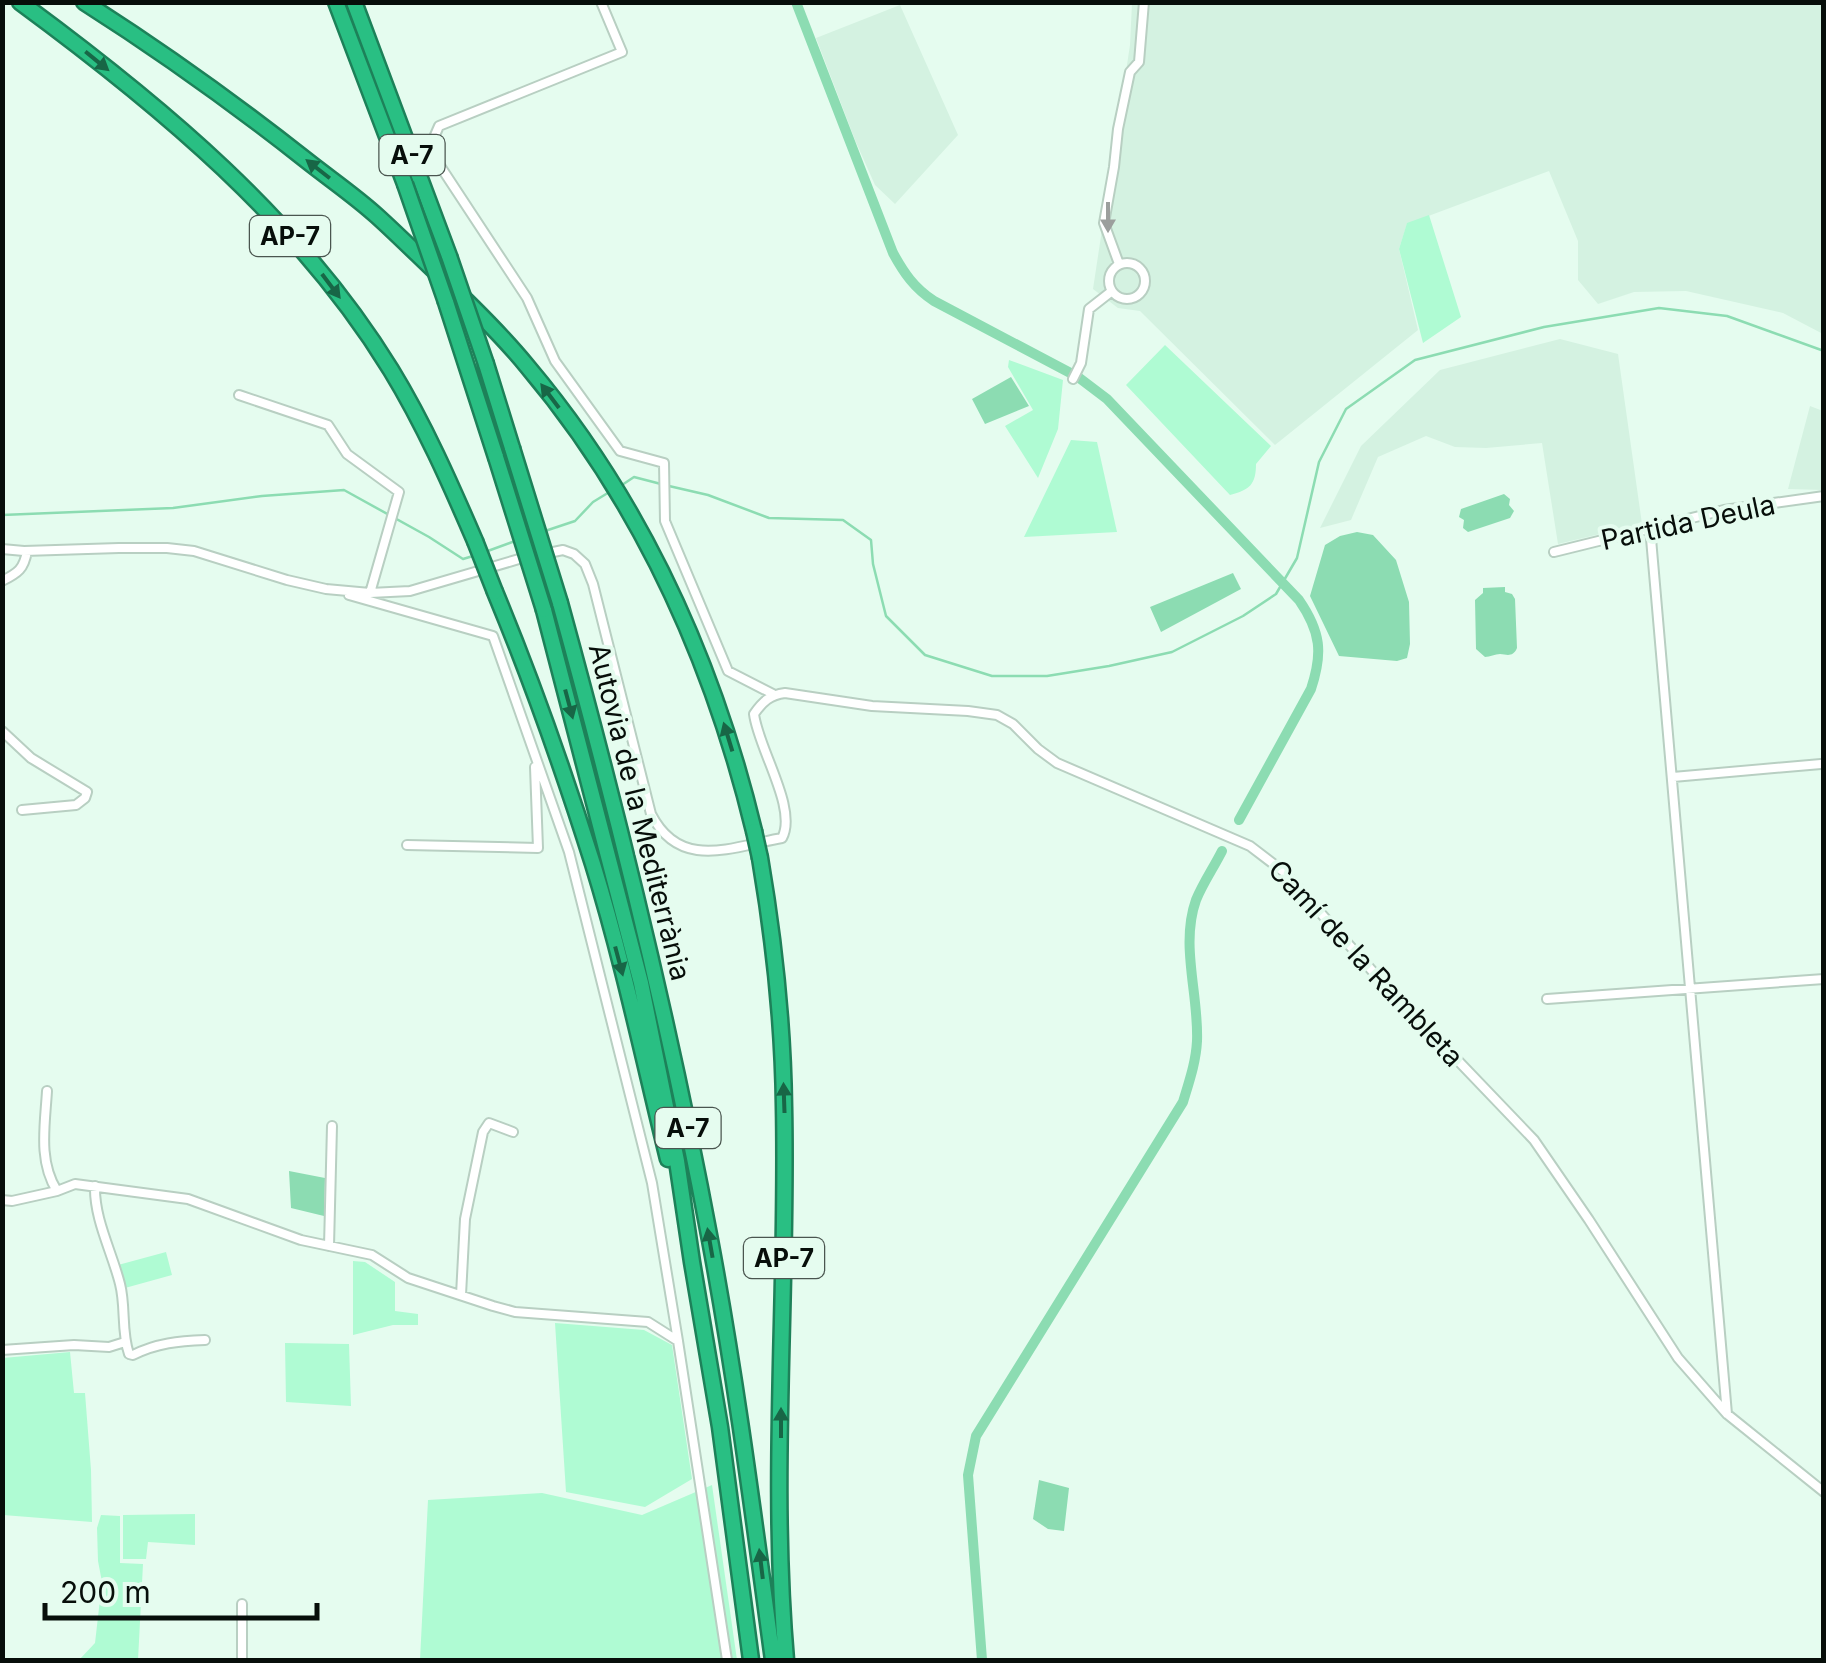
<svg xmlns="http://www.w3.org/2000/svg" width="1826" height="1663" font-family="Inter,sans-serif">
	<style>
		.built { fill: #d4f2e1 }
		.green { fill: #affbd3 }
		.water { fill: #8cdcb2 }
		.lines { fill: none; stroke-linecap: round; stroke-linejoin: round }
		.stream { stroke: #8cdcb2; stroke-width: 2.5 }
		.canal { stroke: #8cdcb2; stroke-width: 10 }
		.minor-casing { stroke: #b8cfc2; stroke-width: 12 }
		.motorway-casing { stroke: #1d8159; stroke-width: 19 }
		.minor { stroke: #fff; stroke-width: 8 }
		.motorway { stroke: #29bf83; stroke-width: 14 }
		.motorway-bridge-casing { stroke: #1d8159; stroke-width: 19; stroke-linecap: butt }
		.motorway-bridge { stroke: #29bf83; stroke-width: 14 }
		.oneway { fill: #186646 }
		.oneway2 { fill: #9c9f9d }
		.labels { text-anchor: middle; stroke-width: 8; stroke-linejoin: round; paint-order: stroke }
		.shield { fill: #e5fcef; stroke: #4a554f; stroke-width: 2.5 }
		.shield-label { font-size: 25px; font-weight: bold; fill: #070e0a }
		.street-label { font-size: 28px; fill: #070e0a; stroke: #e5fcef }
	</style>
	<rect width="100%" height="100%" fill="#e5fcef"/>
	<!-- built -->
	<path class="built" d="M 1132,3 L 1823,3 L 1823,334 L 1783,313 L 1686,291 L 1634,292 L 1598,304 L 1578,280 L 1578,241 L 1549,171 L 1407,224 L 1399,249 L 1418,330 L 1275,445 L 1140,311 L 1118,308 L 1093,289 L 1130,45 Z
		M 900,5 L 958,135 L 895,204 L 875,185 L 855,140 L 816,38 Z
		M 1560,339 L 1618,354 L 1642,524 L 1558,544 L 1542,443 L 1486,448 L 1455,447 L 1426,436 L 1378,457 L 1351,520 L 1320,528 L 1361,446 L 1440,370 Z
		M 1810,406 L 1823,411 L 1823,490 L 1788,489 Z"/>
	<!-- green -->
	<path class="green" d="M 1429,215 L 1461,317 L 1423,343 L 1399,249 L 1407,223 Z
		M 1165,345 L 1271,446 L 1256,464 C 1256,484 1250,490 1230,495 L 1126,385 Z
		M 1009,360 L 1063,380 L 1058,429 L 1038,478 L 1005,426 L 1033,410 L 1008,367 Z
		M 1071,440 L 1097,442 L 1117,532 L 1024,537 Z
		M 166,1252 L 172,1275 L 125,1288 L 118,1265 Z
		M 353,1261 L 365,1262 L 395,1282 L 395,1311 L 418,1314 L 418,1325 L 393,1325 L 353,1335 Z
		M 555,1323 L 644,1330 L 672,1345 L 692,1479 L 645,1507 L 566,1492 Z
		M 285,1343 L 349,1344 L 351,1406 L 286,1402 Z
		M 70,1352 L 74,1393 L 85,1393 L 91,1470 L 92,1522 L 3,1515 L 3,1358 Z
		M 712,1485 L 737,1660 L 420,1660 L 428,1500 L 542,1493 L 642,1515 Z
		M 195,1514 L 195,1545 L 148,1542 L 146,1559 L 123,1559 L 123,1515 Z
		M 101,1515 L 120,1516 L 120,1563 L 143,1564 L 138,1660 L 79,1660 L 95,1643 L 102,1582 L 98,1561 L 97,1528 Z"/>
	<!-- water -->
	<path class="water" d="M 1011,377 L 1029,406 L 985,424 L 972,399 Z
		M 1504,494 L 1510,499 L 1509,505 L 1514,511 L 1510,518 L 1468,532 L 1463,528 L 1464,520 L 1459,517 L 1461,509 Z
		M 1357,532 L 1373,535 L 1396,560 L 1409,602 L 1410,644 L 1407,658 L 1397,661 L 1339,656 L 1310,596 L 1325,545 L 1340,536 Z
		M 1233,573 L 1241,589 L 1161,632 L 1150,607 Z
		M 1505,587 L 1505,592 L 1512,594 L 1515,599 L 1517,648 C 1513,657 1508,655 1500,654 C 1495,654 1490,657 1485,657 L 1476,649 L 1475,600 L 1483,593 L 1483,588 Z
		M 289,1171 L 325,1178 L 324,1216 L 291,1208 Z
		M 1039,1480 L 1069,1488 L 1064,1531 L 1048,1529 L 1033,1519 Z"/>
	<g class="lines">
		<!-- stream -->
		<path class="stream" d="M 622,485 L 634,477 L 661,484
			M 669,486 L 708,495 L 769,518 L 843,520 L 871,540 L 873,564 L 886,616 L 925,655 L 992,676 L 1047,676 L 1109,666 L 1172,652 L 1243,616 L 1276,594 L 1297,558 L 1319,462 L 1346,409 L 1415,360 L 1544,327 L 1659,308 L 1727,316 L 1824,351
			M 2,515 L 173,508 L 262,496 L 344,490 L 429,537 L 463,559 L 473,556
			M 542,532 L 575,521 L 593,502 L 611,491
			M 485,552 L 515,541"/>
		<!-- canal -->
		<path class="canal" d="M 796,2 L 893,253 C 904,273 914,288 934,301 L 1078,377 L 1107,399 L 1299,600 C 1321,632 1323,653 1311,689 L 1239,820
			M 982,1660 L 968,1475 L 976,1436 L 1183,1102 C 1189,1082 1196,1062 1197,1041 C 1199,995 1180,945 1196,900 C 1203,883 1214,867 1222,851"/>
		<defs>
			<path id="minor" d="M 601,2 L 622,52 L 439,126 L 429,149 L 527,298 L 555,361 L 620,451 L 664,463 L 665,521 L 728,671 L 773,694
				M1109 281a18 18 0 1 1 36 0a18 18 0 1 1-36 0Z
				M 1119,264 L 1104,223 L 1114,167 L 1118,129 L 1130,72 L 1139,62 L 1144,2
				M 1073,379 L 1081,363 L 1089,309 L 1112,291
				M 239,395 L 328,425 L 347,454 L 399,492 L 370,593
				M 1650,527 L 1727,1414
				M 2,549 L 24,551 L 119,548 L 167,548 L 194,551 L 287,580 L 326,589 L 370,593 L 410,591 L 519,559 L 563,550 L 574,554 L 585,564 L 593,584 L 651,814 C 680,871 731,847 782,838 C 798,809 758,748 754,714 C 763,701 770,695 785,693 L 872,706 L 968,711 L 997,715 L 1013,724 L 1038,749 L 1057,763 L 1250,846 L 1284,872 L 1375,974 L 1534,1140 L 1589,1220 L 1678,1358 L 1727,1414 L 1824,1492
				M 1554,552 L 1724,510 L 1824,496
				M 2,581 C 18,573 24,569 27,551
				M 349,595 L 493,636 L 569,852 L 652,1183 L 678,1341
				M 2,731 L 31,758 L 87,792 L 85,798 L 76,805 L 22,810
				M 1673,777 L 1821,764
				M 407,845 L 538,848 L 535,767
				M 1547,999 L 1824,979
				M 47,1091 C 45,1125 38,1161 57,1191
				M 95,1186 C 94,1219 112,1252 120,1284 C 126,1307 121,1331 129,1354 L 133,1355 C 157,1343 179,1341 205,1340
				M 2,1200 L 12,1201 L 57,1191 L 75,1184 L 188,1199 L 301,1240 L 372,1255 L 408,1278 L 493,1306 L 515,1312 L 648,1322 L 678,1341 L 727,1660
				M 329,1246 L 332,1126
				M 461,1295 L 465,1219 L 483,1132 L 489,1123 L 513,1132
				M 2,1350 L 74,1345 L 109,1347 L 125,1342
				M 242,1660 L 242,1604"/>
			<path id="motorway" d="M 20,2 C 160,105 299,220 391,370 C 424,424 450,483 475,541
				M 84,2 C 161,51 235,104 306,160 C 330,179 355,196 377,216 C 398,235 418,255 438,274 C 469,303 500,333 527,366 C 640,500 713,661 754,831
				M 336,2 L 405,184
				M 354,2 L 449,256
				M 446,302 L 496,457
				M 486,364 L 512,448
				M 495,592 C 532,681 564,772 593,864 C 623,961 644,1061 668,1159
				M 560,603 C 618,814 670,1025 710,1240 C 736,1379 754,1520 773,1660
				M 544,610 L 641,983 L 677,1161 L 692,1262 L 720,1427 L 751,1660
				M 760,858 C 774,940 783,1023 784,1107 C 788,1291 770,1476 786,1660"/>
		</defs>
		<!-- minor casing -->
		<use href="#minor" class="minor-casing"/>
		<!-- motorway casing -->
		<use href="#motorway" class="motorway-casing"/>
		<!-- minor -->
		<use href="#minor" class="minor"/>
		<!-- motorway -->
		<use href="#motorway" class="motorway"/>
		<defs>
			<path id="motorway-bridge" d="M 405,184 L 446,302
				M 449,256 L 486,364
				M 512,448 L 560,603
				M 496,457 L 544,610
				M 475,541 L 495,592
				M 754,831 L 760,858"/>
		</defs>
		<!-- motorway-bridge casing -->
		<use href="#motorway-bridge" class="motorway-bridge-casing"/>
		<!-- motorway-bridge -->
		<use href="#motorway-bridge" class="motorway-bridge"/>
	</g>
	<!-- one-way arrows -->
	<defs><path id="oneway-solid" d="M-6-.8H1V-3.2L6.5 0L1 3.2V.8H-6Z" transform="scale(2.5)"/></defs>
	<g class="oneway">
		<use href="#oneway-solid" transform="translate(97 61) rotate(39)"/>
		<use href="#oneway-solid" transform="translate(318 169) rotate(-142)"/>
		<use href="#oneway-solid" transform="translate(331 286) rotate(53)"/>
		<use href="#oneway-solid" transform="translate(550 396) rotate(-127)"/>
		<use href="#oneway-solid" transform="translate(569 704) rotate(75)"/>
		<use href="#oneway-solid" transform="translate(728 737) rotate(-107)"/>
		<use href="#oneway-solid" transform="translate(619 961) rotate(75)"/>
		<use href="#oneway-solid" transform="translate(784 1098) rotate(-92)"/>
		<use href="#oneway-solid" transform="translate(710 1243) rotate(-100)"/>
		<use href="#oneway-solid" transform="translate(781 1423) rotate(-90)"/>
		<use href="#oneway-solid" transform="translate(761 1564) rotate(-97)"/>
	</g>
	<use class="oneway2" href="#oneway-solid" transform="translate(1108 217) rotate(90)"/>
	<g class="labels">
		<!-- shield labels -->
		<g class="shield">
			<rect x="379.5" y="135" width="65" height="40" rx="8"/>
			<rect x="250" y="216" width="80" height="40" rx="8"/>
			<rect x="655.5" y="1108" width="65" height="40" rx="8"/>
			<rect x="744" y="1238" width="80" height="40" rx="8"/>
		</g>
		<g class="shield-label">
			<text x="412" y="164">A-7</text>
			<text x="290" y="245">AP-7</text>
			<text x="688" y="1137">A-7</text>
			<text x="784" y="1267">AP-7</text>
		</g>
		<!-- street labels -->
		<g class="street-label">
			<text transform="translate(1688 522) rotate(-12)" y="10">Partida Deula</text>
			<text transform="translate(640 812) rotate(76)" y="10">Autovia de la Mediterrània</text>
			<text transform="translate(1366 963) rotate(47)" y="10">Camí de la Rambleta</text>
		</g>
	</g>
	<!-- border -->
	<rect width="1826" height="1663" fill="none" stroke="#070e0a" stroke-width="10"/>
	<!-- scale -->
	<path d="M45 1603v15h272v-15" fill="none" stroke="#070e0a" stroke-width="5"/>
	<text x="60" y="1603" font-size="30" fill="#070e0a" stroke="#e5fcef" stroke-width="8" paint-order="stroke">200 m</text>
</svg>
